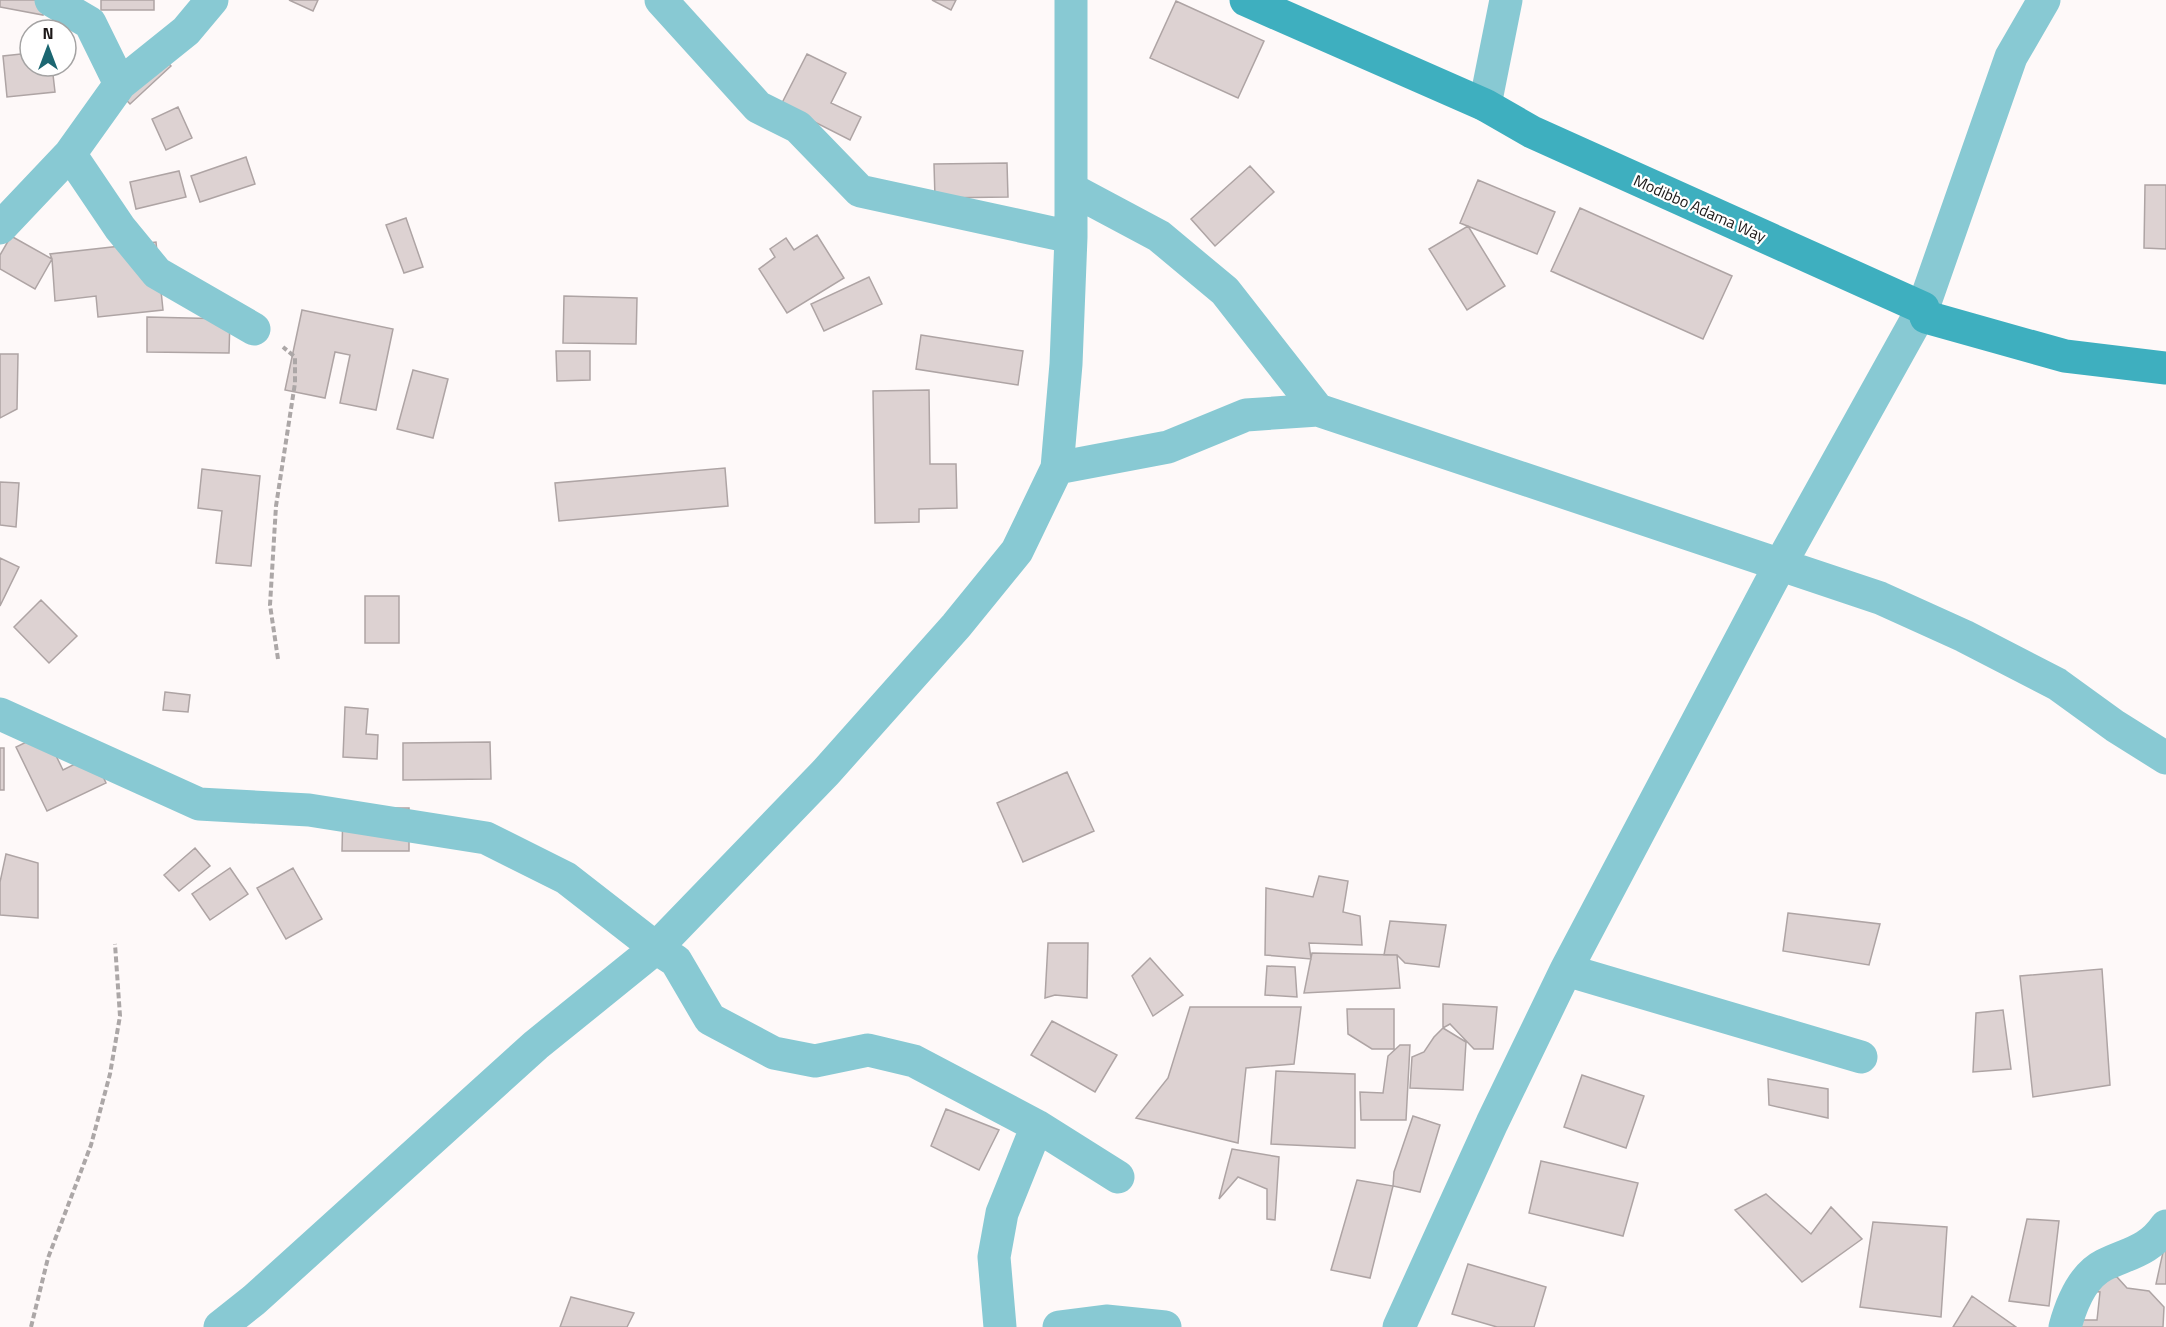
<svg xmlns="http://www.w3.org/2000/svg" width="2166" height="1327" font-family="'Titillium Web',sans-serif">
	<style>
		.building { fill: #ddd2d2; stroke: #aea4a4; stroke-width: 1.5 }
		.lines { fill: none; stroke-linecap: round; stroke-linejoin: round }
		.path { stroke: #aca7a7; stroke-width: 4; stroke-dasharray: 6 3; stroke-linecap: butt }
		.minor { stroke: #88c9d3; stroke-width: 33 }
		.secondary { stroke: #3eafbf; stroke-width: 33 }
		.labels { text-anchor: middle; stroke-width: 4.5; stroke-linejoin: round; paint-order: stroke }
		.street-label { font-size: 16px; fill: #1c1818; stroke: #fff }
	</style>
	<rect width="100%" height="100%" fill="#fef9f9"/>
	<!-- building -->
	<path class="building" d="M 0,0 L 45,0 L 43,15 L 0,7 Z
		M 101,0 L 154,0 L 154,10 L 101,10 Z
		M 289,0 L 318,0 L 313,11 Z
		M 932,0 L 956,0 L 951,10 Z
		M 1176,1 L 1264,41 L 1238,98 L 1150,58 Z
		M 157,51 L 171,66 L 130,104 L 116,89 Z
		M 30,53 L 30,66 L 52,66 L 55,92 L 7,97 L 3,56 Z
		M 807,54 L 846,73 L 831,103 L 861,117 L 850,140 L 781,105 Z
		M 178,107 L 192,138 L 166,150 L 152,119 Z
		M 246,157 L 255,184 L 200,202 L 191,176 Z
		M 1007,163 L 1008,197 L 935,198 L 934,164 Z
		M 1250,166 L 1274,192 L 1215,246 L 1191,219 Z
		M 179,171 L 186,197 L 136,209 L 130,182 Z
		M 1478,180 L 1555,212 L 1537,254 L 1460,223 Z
		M 2145,185 L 2166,185 L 2166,249 L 2144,248 Z
		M 1580,208 L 1732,276 L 1703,339 L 1551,271 Z
		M 406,218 L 423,267 L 404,273 L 386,225 Z
		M 1468,226 L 1505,286 L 1467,310 L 1429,249 Z
		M 817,235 L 844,278 L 787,313 L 759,269 L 775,257 L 770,249 L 786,238 L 794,250 Z
		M 11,236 L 52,259 L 35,289 L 0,269 L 0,255 Z
		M 156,242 L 163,310 L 98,317 L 96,296 L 55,301 L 52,259 L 50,254 Z
		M 869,277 L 882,304 L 824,331 L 811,304 Z
		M 564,296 L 637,298 L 636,344 L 563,343 Z
		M 302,310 L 393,329 L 376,410 L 340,403 L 350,355 L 335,352 L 325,398 L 285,390 Z
		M 147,317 L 230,319 L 229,353 L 147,352 Z
		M 921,335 L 1023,351 L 1018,385 L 916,369 Z
		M 556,351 L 590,351 L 590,380 L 557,381 Z
		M 0,354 L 18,354 L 17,409 L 0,418 Z
		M 413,370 L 448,379 L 433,438 L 397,429 Z
		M 929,390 L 930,464 L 956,464 L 957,508 L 919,509 L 919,522 L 875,523 L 873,391 Z
		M 725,468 L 728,506 L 559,521 L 555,483 Z
		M 202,469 L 260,476 L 251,566 L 216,563 L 222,511 L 198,508 Z
		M 0,482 L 19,483 L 16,527 L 0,525 Z
		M 0,558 L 19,567 L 0,606 Z
		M 365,596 L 399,596 L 399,643 L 365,643 Z
		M 41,600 L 77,636 L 49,663 L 14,627 Z
		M 165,692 L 190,695 L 188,712 L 163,710 Z
		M 345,707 L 368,709 L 366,734 L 378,735 L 377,759 L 343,757 Z
		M 45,733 L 63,770 L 93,755 L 106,783 L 47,811 L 16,747 Z
		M 490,742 L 491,779 L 403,780 L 403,743 Z
		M 0,748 L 4,748 L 4,790 L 0,790 Z
		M 1067,772 L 1094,831 L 1023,862 L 997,803 Z
		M 343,808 L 409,808 L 409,851 L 342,851 Z
		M 195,848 L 210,866 L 179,891 L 164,875 Z
		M 6,854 L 38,863 L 38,918 L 0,915 L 0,882 Z
		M 230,868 L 248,894 L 210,920 L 192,894 Z
		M 293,868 L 322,919 L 286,939 L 257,888 Z
		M 1319,876 L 1348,881 L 1343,912 L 1360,916 L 1362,945 L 1309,943 L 1311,959 L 1265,955 L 1266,888 L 1313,897 Z
		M 1788,913 L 1880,924 L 1869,965 L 1783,951 Z
		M 1390,921 L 1446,925 L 1439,967 L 1405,963 L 1397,955 L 1384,955 Z
		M 1048,943 L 1088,943 L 1087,998 L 1055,995 L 1045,998 Z
		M 1312,953 L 1397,955 L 1400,988 L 1304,993 Z
		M 1150,958 L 1183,995 L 1153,1016 L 1132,976 Z
		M 1267,966 L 1295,967 L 1297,997 L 1265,995 Z
		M 2102,969 L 2110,1085 L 2033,1097 L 2020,976 Z
		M 1443,1004 L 1497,1007 L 1493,1049 L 1474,1049 L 1450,1024 L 1443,1028 Z
		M 1190,1007 L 1301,1007 L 1294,1064 L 1246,1068 L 1238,1143 L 1136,1118 L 1168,1078 Z
		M 1347,1009 L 1394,1009 L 1394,1049 L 1372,1049 L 1348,1034 Z
		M 2003,1010 L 2011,1069 L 1973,1072 L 1976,1013 Z
		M 1052,1021 L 1117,1055 L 1095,1092 L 1031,1055 Z
		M 1443,1028 L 1466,1042 L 1463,1090 L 1410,1088 L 1412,1057 L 1424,1052 L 1434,1037 Z
		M 1400,1045 L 1410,1045 L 1406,1120 L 1361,1120 L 1360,1092 L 1383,1093 L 1388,1056 Z
		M 1276,1071 L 1355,1074 L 1355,1148 L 1271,1144 Z
		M 1582,1075 L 1644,1096 L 1626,1148 L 1564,1127 Z
		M 1768,1079 L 1828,1089 L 1828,1118 L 1769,1105 Z
		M 946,1109 L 999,1130 L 979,1170 L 931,1146 Z
		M 1413,1116 L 1440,1125 L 1420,1192 L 1393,1186 L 1394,1172 Z
		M 1232,1149 L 1279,1157 L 1275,1220 L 1267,1219 L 1267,1189 L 1238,1177 L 1219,1199 Z
		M 1541,1161 L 1638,1183 L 1623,1236 L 1529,1213 Z
		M 1357,1180 L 1393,1186 L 1370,1278 L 1331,1270 Z
		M 1766,1194 L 1811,1234 L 1831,1207 L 1862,1239 L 1802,1282 L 1735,1210 Z
		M 2027,1219 L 2059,1221 L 2049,1306 L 2009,1301 Z
		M 1873,1222 L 1947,1227 L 1941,1317 L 1860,1307 Z
		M 2166,1241 L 2166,1284 L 2156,1284 L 2165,1243 Z
		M 1468,1264 L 1546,1287 L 1534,1327 L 1497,1327 L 1452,1314 Z
		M 2107,1277 L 2117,1277 L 2127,1288 L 2149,1291 L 2164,1307 L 2163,1327 L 2073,1327 L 2073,1320 L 2097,1320 L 2100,1292 L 2090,1291 Z
		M 1972,1296 L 2016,1327 L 1953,1327 Z
		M 571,1297 L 634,1313 L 627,1327 L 560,1327 Z"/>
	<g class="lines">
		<!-- path -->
		<path class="path" d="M 278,659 L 270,605 L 276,506 L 295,383 L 295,357 L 283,347
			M 31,1327 L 48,1258 L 91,1145 L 110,1074 L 120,1016 L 115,944"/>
		<!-- minor -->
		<path class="minor" d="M 51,0 L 90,23 L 120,84
			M 661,0 L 758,107 L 798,127 L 860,191 L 1071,237
			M 1485,105 L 1506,0
			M 70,154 L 120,228 L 157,273 L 254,329
			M 1071,189 L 1159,236 L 1225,291 L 1318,410
			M 0,228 L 70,154 L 120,84 L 186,31 L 212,0
			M 1057,468 L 1168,447 L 1246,415 L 1318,410 L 1880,598 L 1964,636 L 2057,684 L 2115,726 L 2166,758
			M 0,714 L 199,804 L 309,810 L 486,838 L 566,878 L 656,948 L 676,961 L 710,1019 L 774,1053 L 815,1061 L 868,1050 L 914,1061 L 1037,1126 L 1118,1177
			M 1566,970 L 1861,1057
			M 220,1327 L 254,1300 L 536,1045 L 656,948 L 826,772 L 956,626 L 1017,551 L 1057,468 L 1066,364 L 1071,237 L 1071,0
			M 1000,1327 L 994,1257 L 1002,1213 L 1037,1126
			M 1059,1327 L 1106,1321 L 1165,1327
			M 1399,1327 L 1492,1123 L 1566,970 L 1780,565 L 1923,308 L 2011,57 L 2044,0
			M 2065,1327 C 2071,1305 2082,1276 2104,1265 C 2129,1253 2149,1251 2166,1226"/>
		<!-- secondary -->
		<path class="secondary" d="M 1246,0 L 1485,105 L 1532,132 L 1923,308 L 1926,317 L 2065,356 L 2166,368"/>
	</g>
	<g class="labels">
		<!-- street labels -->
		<g class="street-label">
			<text transform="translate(1700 208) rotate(24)" y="6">Modibbo Adama Way</text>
		</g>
	</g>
	<!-- north arrow -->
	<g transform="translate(48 48)"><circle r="28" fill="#ffffff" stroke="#a4a3a3" stroke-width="1.5"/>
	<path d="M0-4.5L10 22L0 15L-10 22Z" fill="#1b6671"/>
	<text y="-9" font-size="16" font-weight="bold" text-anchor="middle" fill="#1c1818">N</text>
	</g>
</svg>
